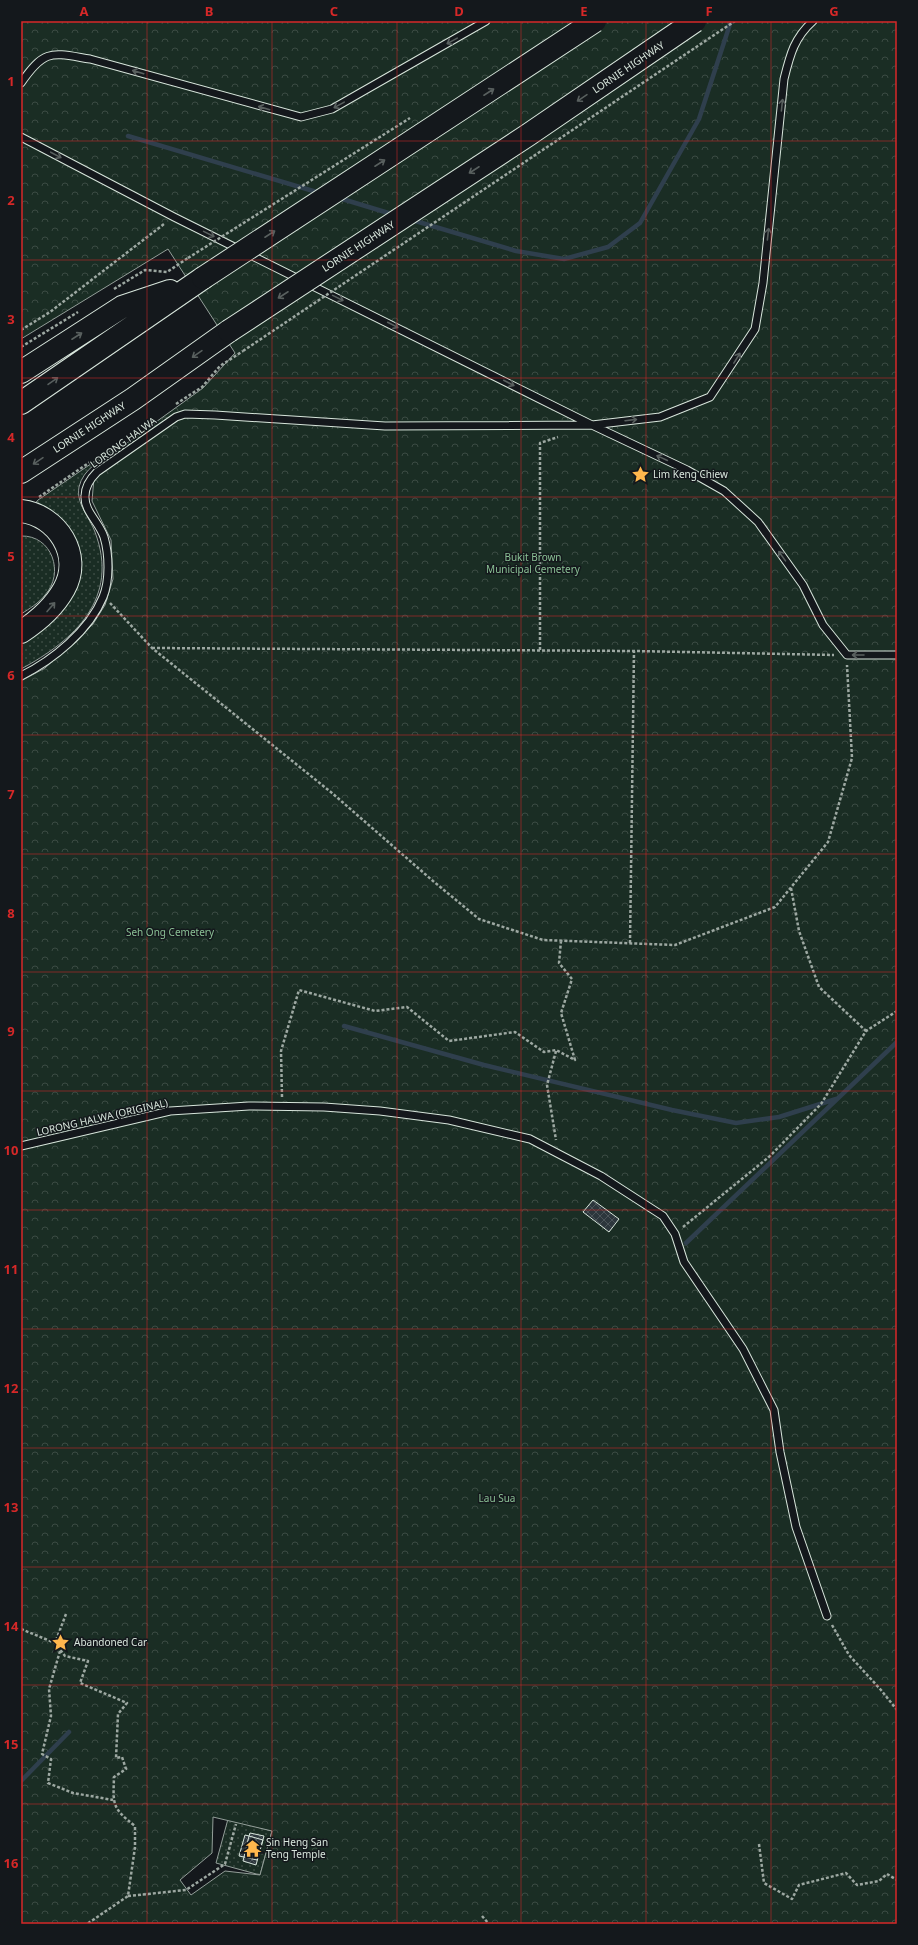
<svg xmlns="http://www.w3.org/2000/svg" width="918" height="1945" font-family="'Noto Sans',sans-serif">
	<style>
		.grass { fill: url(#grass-dots); stroke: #939e99 }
		.forest { fill: url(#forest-crowns); stroke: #939e99; fill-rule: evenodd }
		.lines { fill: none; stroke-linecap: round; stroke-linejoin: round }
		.stream { stroke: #2f3f4d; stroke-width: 4.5 }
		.building { fill: url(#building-cross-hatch); stroke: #d8e6dc }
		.service-casing { stroke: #d8e6dc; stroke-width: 9 }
		.trunk-casing { stroke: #d8e6dc; stroke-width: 24 }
		.path { stroke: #9da8a2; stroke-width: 2.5; stroke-dasharray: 3 2; stroke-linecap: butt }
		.service { stroke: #14181c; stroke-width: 7 }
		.trunk { stroke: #14181c; stroke-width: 22 }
		.trunk-bridge-casing { stroke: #d8e6dc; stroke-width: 24; stroke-linecap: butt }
		.path-bridge { stroke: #9da8a2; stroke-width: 2.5; stroke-dasharray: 3 2; stroke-linecap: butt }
		.trunk-bridge { stroke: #14181c; stroke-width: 22 }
		.oneway { stroke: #59605f }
		.grid { fill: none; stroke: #d62828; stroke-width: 1; stroke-opacity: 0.55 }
		.labels { text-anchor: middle; stroke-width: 3; stroke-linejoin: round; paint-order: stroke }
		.street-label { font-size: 10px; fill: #d8e6dc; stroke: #14181c }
		.poi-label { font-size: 10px; fill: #d8e6dc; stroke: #14181c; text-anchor: start }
		.park-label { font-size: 10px; fill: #8ac095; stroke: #14181c }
		.neatline { fill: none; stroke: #d62828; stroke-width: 1.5 }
		.grid-label { font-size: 13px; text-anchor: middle; font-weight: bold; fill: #d62828 }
	</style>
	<defs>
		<pattern id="grass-dots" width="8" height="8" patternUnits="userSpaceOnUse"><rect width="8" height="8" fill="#1a2d24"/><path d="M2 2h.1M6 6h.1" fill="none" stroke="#3b4b43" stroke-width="1.8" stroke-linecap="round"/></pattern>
		<pattern id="forest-crowns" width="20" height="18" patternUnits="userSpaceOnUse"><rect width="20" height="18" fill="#1a2d24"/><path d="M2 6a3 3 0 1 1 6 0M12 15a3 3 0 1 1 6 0" fill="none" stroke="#3b4b43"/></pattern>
		<pattern id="building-cross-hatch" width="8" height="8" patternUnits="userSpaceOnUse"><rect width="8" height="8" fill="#2c363c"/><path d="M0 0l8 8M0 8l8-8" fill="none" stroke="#4a5358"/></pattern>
	</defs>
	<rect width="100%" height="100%" fill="#14181c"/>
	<!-- grass -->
	<path class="grass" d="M 117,446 L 114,451 C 101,460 83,469 79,487 C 76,504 89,516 95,532 C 120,598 75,640 21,669 L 21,641 L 79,576 L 33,506 L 38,500 Z
		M 21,536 C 52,535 65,573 45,595 C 39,603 29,609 21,614 Z
		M 228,1819 L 272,1831 L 260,1875 L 216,1863 Z"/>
	<!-- forest -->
	<path class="forest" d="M 21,21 L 897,21 L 897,1924 L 21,1924 L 21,681 L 45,668 L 93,624 L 105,605 L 113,579 L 111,540 L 92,501 L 95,466 L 203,388 L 235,353 L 168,249 L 21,339 ZM 213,1817 L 272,1831 L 260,1875 L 225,1871 L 191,1895 L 180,1880 L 212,1853 Z"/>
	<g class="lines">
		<!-- stream -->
		<path class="stream" d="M 128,136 L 320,193
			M 339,198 L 395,215
			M 412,220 L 516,251 L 564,259 L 608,247 L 640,223 L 699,119 L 731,21
			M 344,1026 L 484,1065 L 672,1110 L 736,1123 L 779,1117 L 836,1099
			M 686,1243 L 897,1042
			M 21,1781 L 69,1732"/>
	</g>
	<!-- building -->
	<path class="building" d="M 593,1200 L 619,1219 L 609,1232 L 583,1212 Z
		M 250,1833 L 264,1836 L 256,1865 L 243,1861 L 244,1857 L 239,1856 L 245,1835 L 249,1836 Z
		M 249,1836 L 263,1840 L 257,1860 L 244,1857 Z"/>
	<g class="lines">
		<defs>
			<path id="service" d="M 21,83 C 45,48 52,53 90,59 L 301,117 L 332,109 L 486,21
				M 21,137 L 174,217 L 592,425 L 687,470 L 724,491 L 758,522 L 803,585 L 823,625 L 847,655 L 897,655
				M 21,676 C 53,660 89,631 103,597 C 110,580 109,554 104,537 C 99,522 84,511 85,496 C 85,486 90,479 97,472 L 176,417 L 185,414 L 215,415 L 385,426 L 592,425 L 660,417 L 710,397 L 755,329 L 763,283 L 784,79 C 790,55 794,38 813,21
				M 21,1146 L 170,1111 L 249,1106 L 324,1107 L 380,1111 L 449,1120 L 530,1139 L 601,1176 L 663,1216 L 675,1234 L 684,1262 L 743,1349 L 774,1410 L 780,1452 L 796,1527 L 827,1616"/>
			<path id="trunk" d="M 21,372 L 122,307 L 170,291
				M 21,403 L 203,278
				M 21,472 L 133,399 L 229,331
				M 21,511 C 57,515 83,555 64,589 C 54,607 38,621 21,632"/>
		</defs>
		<!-- service casing -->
		<use href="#service" class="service-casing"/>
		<!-- trunk casing -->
		<use href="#trunk" class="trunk-casing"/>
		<!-- path -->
		<path class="path" d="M 114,289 L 145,270 L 167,272 L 188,258
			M 21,330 L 50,312 L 164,224
			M 21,347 L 78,312
			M 176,404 L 202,387 L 220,366 L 243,351
			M 39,497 L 90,462
			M 110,603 L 152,648 L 332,793 L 433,881 L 479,919 L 543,940 L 675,945 L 775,907 L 828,842 L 852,758 L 847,665
			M 152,648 L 634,651 L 834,655
			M 540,650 L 540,443 L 558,437
			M 791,888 L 799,931 L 819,987 L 866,1031
			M 630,943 L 634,651
			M 556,1051 L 547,1085 L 556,1140
			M 282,1097 L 281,1051 L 299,990 L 375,1011 L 407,1007 L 449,1041 L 515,1032 L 544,1052 L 556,1050 L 575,1060 L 561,1013 L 572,979 L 559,963 L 561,941
			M 683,1227 L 770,1156 L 821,1104 L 866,1031 L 897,1011
			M 66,1614 L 55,1643 L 65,1656 L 88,1661 L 80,1683 L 127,1703 L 118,1714 L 116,1758 L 122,1757 L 126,1769 L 114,1777 C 113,1805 112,1808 135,1826 L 135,1847 L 128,1896 L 87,1924
			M 832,1625 L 849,1655 L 881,1690 L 897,1710
			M 21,1629 L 55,1643
			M 60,1651 L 49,1689 L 51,1716 L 42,1754 L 51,1759 L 48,1783 L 73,1793 L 113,1800
			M 759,1844 L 764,1883 L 792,1899 L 799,1885 L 846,1873 L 857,1885 L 879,1881 L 887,1874 L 897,1880
			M 128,1896 L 186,1890 L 225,1864 L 236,1824
			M 482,1916 L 489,1924"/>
		<!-- service -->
		<use href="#service" class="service"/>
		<!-- trunk -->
		<use href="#trunk" class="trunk"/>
		<defs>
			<path id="trunk-bridge" d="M 203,278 L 595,21
				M 229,331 L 528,135 L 695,21"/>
		</defs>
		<!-- trunk-bridge casing -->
		<use href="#trunk-bridge" class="trunk-bridge-casing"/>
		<!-- path-bridge -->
		<path class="path-bridge" d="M 188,258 L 410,118
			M 243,351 L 735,21"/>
		<!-- trunk-bridge -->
		<use href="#trunk-bridge" class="trunk-bridge"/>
	</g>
	<!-- one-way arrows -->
	<defs><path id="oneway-shaft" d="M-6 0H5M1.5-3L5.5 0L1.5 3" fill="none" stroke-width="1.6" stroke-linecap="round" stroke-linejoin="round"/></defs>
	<g class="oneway">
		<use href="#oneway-shaft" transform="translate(452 41) rotate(151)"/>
		<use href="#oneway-shaft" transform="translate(138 72) rotate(-164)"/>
		<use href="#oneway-shaft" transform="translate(489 92) rotate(-33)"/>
		<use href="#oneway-shaft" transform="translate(582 98) rotate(146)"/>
		<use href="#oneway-shaft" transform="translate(339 105) rotate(151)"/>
		<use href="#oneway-shaft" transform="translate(782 105) rotate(-84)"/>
		<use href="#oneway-shaft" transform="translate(264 108) rotate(-164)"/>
		<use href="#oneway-shaft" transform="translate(56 155) rotate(28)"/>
		<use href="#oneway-shaft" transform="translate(380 163) rotate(-33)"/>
		<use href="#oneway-shaft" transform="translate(474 170) rotate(147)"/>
		<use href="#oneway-shaft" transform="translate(209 234) rotate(26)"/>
		<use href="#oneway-shaft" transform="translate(270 234) rotate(-33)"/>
		<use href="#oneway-shaft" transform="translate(768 234) rotate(-84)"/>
		<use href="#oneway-shaft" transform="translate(283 295) rotate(147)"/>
		<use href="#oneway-shaft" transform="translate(338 298) rotate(26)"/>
		<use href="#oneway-shaft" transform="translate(393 325) rotate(27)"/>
		<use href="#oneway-shaft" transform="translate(77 336) rotate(-33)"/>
		<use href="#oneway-shaft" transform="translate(197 354) rotate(145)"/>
		<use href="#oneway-shaft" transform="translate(737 358) rotate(-58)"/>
		<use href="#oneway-shaft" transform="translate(53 381) rotate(-35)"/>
		<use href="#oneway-shaft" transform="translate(509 383) rotate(27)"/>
		<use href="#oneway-shaft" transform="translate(631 420) rotate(-7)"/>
		<use href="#oneway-shaft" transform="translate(662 458) rotate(-155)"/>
		<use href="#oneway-shaft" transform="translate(38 461) rotate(146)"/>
		<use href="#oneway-shaft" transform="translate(782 556) rotate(-126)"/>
		<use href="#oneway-shaft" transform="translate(51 607) rotate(-49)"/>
		<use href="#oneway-shaft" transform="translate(858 655) rotate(180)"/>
	</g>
	<!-- grid -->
	<path class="grid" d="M 147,21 L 147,1924M 272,21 L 272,1924M 397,21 L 397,1924M 521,21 L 521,1924M 646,21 L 646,1924M 771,21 L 771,1924M 21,141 L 897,141M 21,260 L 897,260M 21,378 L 897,378M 21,497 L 897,497M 21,616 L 897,616M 21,735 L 897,735M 21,854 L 897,854M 21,972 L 897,972M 21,1091 L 897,1091M 21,1210 L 897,1210M 21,1329 L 897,1329M 21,1448 L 897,1448M 21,1567 L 897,1567M 21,1685 L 897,1685M 21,1804 L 897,1804"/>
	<!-- icons -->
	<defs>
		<symbol id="sight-bare" viewBox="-9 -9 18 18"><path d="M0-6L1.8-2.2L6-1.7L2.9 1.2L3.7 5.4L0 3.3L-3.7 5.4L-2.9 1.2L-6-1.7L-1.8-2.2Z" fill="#ffb74d" stroke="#14181c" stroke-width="2.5" paint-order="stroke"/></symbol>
		<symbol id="temple-bare" viewBox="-9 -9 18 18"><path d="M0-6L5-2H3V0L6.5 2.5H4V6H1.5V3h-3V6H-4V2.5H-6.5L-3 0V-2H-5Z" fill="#ffb74d" stroke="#14181c" stroke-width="2.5" paint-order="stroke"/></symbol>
	</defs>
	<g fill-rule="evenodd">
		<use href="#sight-bare" x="628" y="462" width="25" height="25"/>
		<use href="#sight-bare" x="48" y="1630" width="25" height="25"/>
		<use href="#temple-bare" x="240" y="1836" width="25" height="25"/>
	</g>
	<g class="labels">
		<!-- street labels -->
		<g class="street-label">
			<text transform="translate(628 67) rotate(-34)" y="4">LORNIE HIGHWAY</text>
			<text transform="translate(358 246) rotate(-33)" y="4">LORNIE HIGHWAY</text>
			<text transform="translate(89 427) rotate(-33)" y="4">LORNIE HIGHWAY</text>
			<text transform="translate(123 442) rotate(-36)" y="4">LORONG HALWA</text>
			<text transform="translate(102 1117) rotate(-13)" y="4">LORONG HALWA (ORIGINAL)</text>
		</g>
		<!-- poi labels -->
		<g class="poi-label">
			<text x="653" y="478">Lim Keng Chiew</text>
			<text x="74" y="1646">Abandoned Car</text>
			<text x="266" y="1846">Sin Heng San<tspan x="266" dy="12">Teng Temple</tspan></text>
		</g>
		<!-- park labels -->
		<g class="park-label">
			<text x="533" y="561">Bukit Brown<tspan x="533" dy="12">Municipal Cemetery</tspan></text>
			<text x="170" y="936">Seh Ong Cemetery</text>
			<text x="497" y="1502">Lau Sua</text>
		</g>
	</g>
	<!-- border -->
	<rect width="918" height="1945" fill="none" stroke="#14181c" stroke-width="44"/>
	<rect x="22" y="22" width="874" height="1901" class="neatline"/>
	<g class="grid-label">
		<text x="84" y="16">A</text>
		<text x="209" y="16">B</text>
		<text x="334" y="16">C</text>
		<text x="459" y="16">D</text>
		<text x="584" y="16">E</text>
		<text x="709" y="16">F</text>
		<text x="834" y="16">G</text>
		<text x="11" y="86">1</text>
		<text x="11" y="205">2</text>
		<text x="11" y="324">3</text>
		<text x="11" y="442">4</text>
		<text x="11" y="561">5</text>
		<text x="11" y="680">6</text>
		<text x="11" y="799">7</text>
		<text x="11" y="918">8</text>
		<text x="11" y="1036">9</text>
		<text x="11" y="1155">10</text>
		<text x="11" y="1274">11</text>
		<text x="11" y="1393">12</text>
		<text x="11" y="1512">13</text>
		<text x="11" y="1631">14</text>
		<text x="11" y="1749">15</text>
		<text x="11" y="1868">16</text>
	</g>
</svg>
